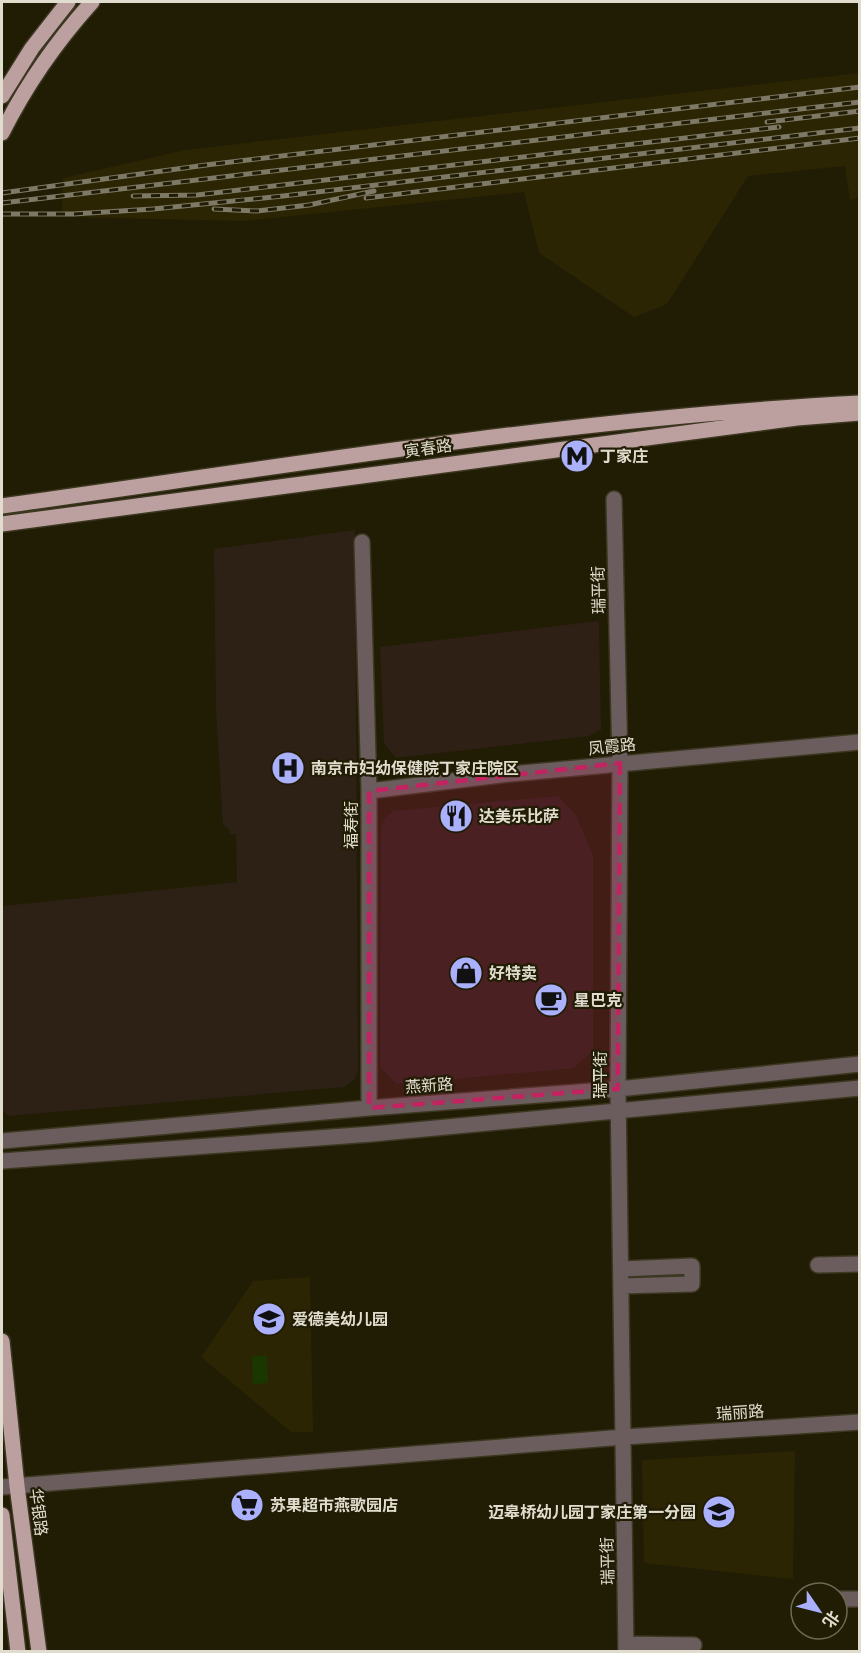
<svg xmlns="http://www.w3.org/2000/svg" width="861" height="1653" font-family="'Roboto Serif','Noto Sans SC',serif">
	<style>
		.commercial { fill: #2e2014 }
		.built { fill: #2c2504 }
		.medical { fill: #2d2014 }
		.green { fill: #1b3700 }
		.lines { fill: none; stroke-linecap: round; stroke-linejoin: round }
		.minor-casing { stroke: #3c3720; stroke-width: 18 }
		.major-casing { stroke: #3c3720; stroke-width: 18 }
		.minor { stroke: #6b5d5d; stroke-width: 15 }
		.major { stroke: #bc9f9f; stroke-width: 15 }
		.rail-casing { stroke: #7d7966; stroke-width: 5 }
		.rail { stroke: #211c04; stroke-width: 3; stroke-dasharray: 9; stroke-linecap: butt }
		.marked { fill: #c42261; fill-opacity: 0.2; stroke: #c42261; stroke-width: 4.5; stroke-dasharray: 12 8; stroke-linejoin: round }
		.labels { text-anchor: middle; stroke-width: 4.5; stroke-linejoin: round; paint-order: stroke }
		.street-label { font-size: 16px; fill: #e0ddcf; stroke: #211c04 }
		.poi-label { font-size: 16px; font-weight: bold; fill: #e0ddcf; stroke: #211c04; text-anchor: start }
	</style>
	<rect width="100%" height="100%" fill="#211c04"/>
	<!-- commercial -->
	<path class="commercial" d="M 599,621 L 601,730 L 589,736 L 396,758 L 384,743 L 380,647 Z
		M 558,796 L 576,815 L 593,855 L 593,1051 L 573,1068 L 397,1084 L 380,1067 L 381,827 L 385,818 L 393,811 Z"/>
	<!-- built -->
	<path class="built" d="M 859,73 L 859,198 L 850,200 L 845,166 L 748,176 L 667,304 L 634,317 L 539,253 L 524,192 L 245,221 L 62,217 L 63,178 L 185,150 Z
		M 310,1277 L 313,1432 L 291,1432 L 201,1357 L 253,1281 Z
		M 795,1451 L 793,1579 L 644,1563 L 642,1460 Z"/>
	<!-- medical -->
	<path class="medical" d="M 355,530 L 358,1071 L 354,1080 L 345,1087 L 8,1116 L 2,1110 L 2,906 L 237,882 L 236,834 L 230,834 L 229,829 L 223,825 L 216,711 L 214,549 Z"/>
	<!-- green -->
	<path class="green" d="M 252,1356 L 267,1356 L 268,1383 L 253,1384 Z"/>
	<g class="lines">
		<defs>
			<path id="minor" d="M 614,499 L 620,763 L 618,1089 L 626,1652
				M 362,542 L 369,791 L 369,1108
				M 369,791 L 510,774 L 860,742
				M 2,1141 L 369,1108 L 618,1089 L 860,1064
				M 2,1161 L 372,1134 L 860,1088
				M 818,1265 L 860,1264
				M 621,1269 L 692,1266 L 692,1284 L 621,1286
				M 2,1487 L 624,1437 L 860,1422
				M 837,1599 L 860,1599
				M 626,1644 L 694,1645"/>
			<path id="major" d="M 2,96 L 32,48 L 68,2
				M 2,133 C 26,85 56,42 92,2
				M 2,506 C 287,466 572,418 860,403
				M 2,524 L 797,418 L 860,413
				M 2,1341 L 17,1486 L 39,1652
				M 2,1515 L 18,1652"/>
		</defs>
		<!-- minor casing -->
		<use href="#minor" class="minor-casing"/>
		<!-- major casing -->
		<use href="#major" class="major-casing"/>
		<!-- minor -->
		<use href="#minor" class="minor"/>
		<!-- major -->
		<use href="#major" class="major"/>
		<defs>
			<path id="rail" d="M 767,122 L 860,111
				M 2,193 L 206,165 L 860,87
				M 133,196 L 197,195 L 779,127
				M 366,198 L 860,138
				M 2,203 L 860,102
				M 214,209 L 257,211 L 309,205 L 374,191
				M 2,214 L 73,214 L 153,209 L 283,196 L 860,128"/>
		</defs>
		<!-- rail casing -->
		<use href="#rail" class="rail-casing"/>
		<!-- rail -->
		<use href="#rail" class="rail"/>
	</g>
	<!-- marked area -->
	<path class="marked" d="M 620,763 L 618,1089 L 369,1108 L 369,791 Z"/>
	<!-- icons -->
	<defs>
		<symbol id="metro-disc" viewBox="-11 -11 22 22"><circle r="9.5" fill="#aab0fb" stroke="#211c04"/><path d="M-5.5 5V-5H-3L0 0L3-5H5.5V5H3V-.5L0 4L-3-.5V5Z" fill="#111"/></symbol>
		<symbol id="hospital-disc" viewBox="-11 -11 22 22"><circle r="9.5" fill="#aab0fb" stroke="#211c04"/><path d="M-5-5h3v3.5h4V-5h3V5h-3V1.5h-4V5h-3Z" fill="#111"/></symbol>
		<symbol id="restaurant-disc" viewBox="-11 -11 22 22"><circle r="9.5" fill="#aab0fb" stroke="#211c04"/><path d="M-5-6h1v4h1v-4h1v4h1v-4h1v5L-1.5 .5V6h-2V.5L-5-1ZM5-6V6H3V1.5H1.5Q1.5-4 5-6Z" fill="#111"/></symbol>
		<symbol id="shop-disc" viewBox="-11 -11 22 22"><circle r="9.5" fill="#aab0fb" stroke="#211c04"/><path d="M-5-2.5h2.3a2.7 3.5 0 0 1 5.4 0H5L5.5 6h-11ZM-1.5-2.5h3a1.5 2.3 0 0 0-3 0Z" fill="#111"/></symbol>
		<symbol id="cafe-disc" viewBox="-11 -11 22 22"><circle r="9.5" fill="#aab0fb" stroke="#211c04"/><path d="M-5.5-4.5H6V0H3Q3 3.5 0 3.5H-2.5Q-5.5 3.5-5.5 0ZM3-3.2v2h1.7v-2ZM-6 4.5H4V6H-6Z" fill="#111"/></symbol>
		<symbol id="school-disc" viewBox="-11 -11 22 22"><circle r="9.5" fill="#aab0fb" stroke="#211c04"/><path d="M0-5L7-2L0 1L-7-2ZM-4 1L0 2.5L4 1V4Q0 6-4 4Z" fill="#111"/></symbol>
		<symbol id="supermarket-disc" viewBox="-11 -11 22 22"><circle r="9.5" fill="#aab0fb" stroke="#211c04"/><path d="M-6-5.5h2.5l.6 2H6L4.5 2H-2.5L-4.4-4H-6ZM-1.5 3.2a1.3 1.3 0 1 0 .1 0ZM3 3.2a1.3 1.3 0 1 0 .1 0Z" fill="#111"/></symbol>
	</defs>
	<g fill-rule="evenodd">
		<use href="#metro-disc" x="558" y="437" width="38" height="38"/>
		<use href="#hospital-disc" x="269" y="749" width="38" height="38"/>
		<use href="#restaurant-disc" x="437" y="797" width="38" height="38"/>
		<use href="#shop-disc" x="447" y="954" width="38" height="38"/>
		<use href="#cafe-disc" x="532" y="981" width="38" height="38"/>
		<use href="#school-disc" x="250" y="1300" width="38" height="38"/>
		<use href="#supermarket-disc" x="228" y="1486" width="38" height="38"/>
		<use href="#school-disc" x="700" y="1493" width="38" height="38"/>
	</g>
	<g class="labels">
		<!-- street labels -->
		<g class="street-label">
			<text transform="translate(428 448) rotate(-8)" y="6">寅春路</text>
			<text transform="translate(598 590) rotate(-91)" y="6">瑞平街</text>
			<text transform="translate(612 746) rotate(-6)" y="6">凤霞路</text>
			<text transform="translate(351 825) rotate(-90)" y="6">福寿街</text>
			<text transform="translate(600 1075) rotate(-90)" y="6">瑞平街</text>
			<text transform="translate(429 1085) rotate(-4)" y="6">燕新路</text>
			<text transform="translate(740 1412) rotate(-4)" y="6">瑞丽路</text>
			<text transform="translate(39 1512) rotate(83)" y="6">华银路</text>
			<text transform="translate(607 1561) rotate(-91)" y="6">瑞平街</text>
		</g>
		<!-- poi labels -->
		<g class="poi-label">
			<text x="600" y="462">丁家庄</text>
			<text x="311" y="774">南京市妇幼保健院丁家庄院区</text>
			<text x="479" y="822">达美乐比萨</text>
			<text x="489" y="979">好特卖</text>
			<text x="574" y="1006">星巴克</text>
			<text x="292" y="1325">爱德美幼儿园</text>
			<text x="270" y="1511">苏果超市燕歌园店</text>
			<text x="696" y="1518" text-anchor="end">迈皋桥幼儿园丁家庄第一分园</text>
		</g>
	</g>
	<!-- border -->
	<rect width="861" height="1653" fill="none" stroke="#e0ddcf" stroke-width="6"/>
	<!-- north arrow -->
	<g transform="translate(819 1611) rotate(125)"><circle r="28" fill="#211c04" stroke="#6d6955" stroke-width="1.5"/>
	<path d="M0-4.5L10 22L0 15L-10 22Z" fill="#aab0fb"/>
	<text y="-9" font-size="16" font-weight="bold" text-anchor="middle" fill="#e0ddcf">北</text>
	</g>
</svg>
